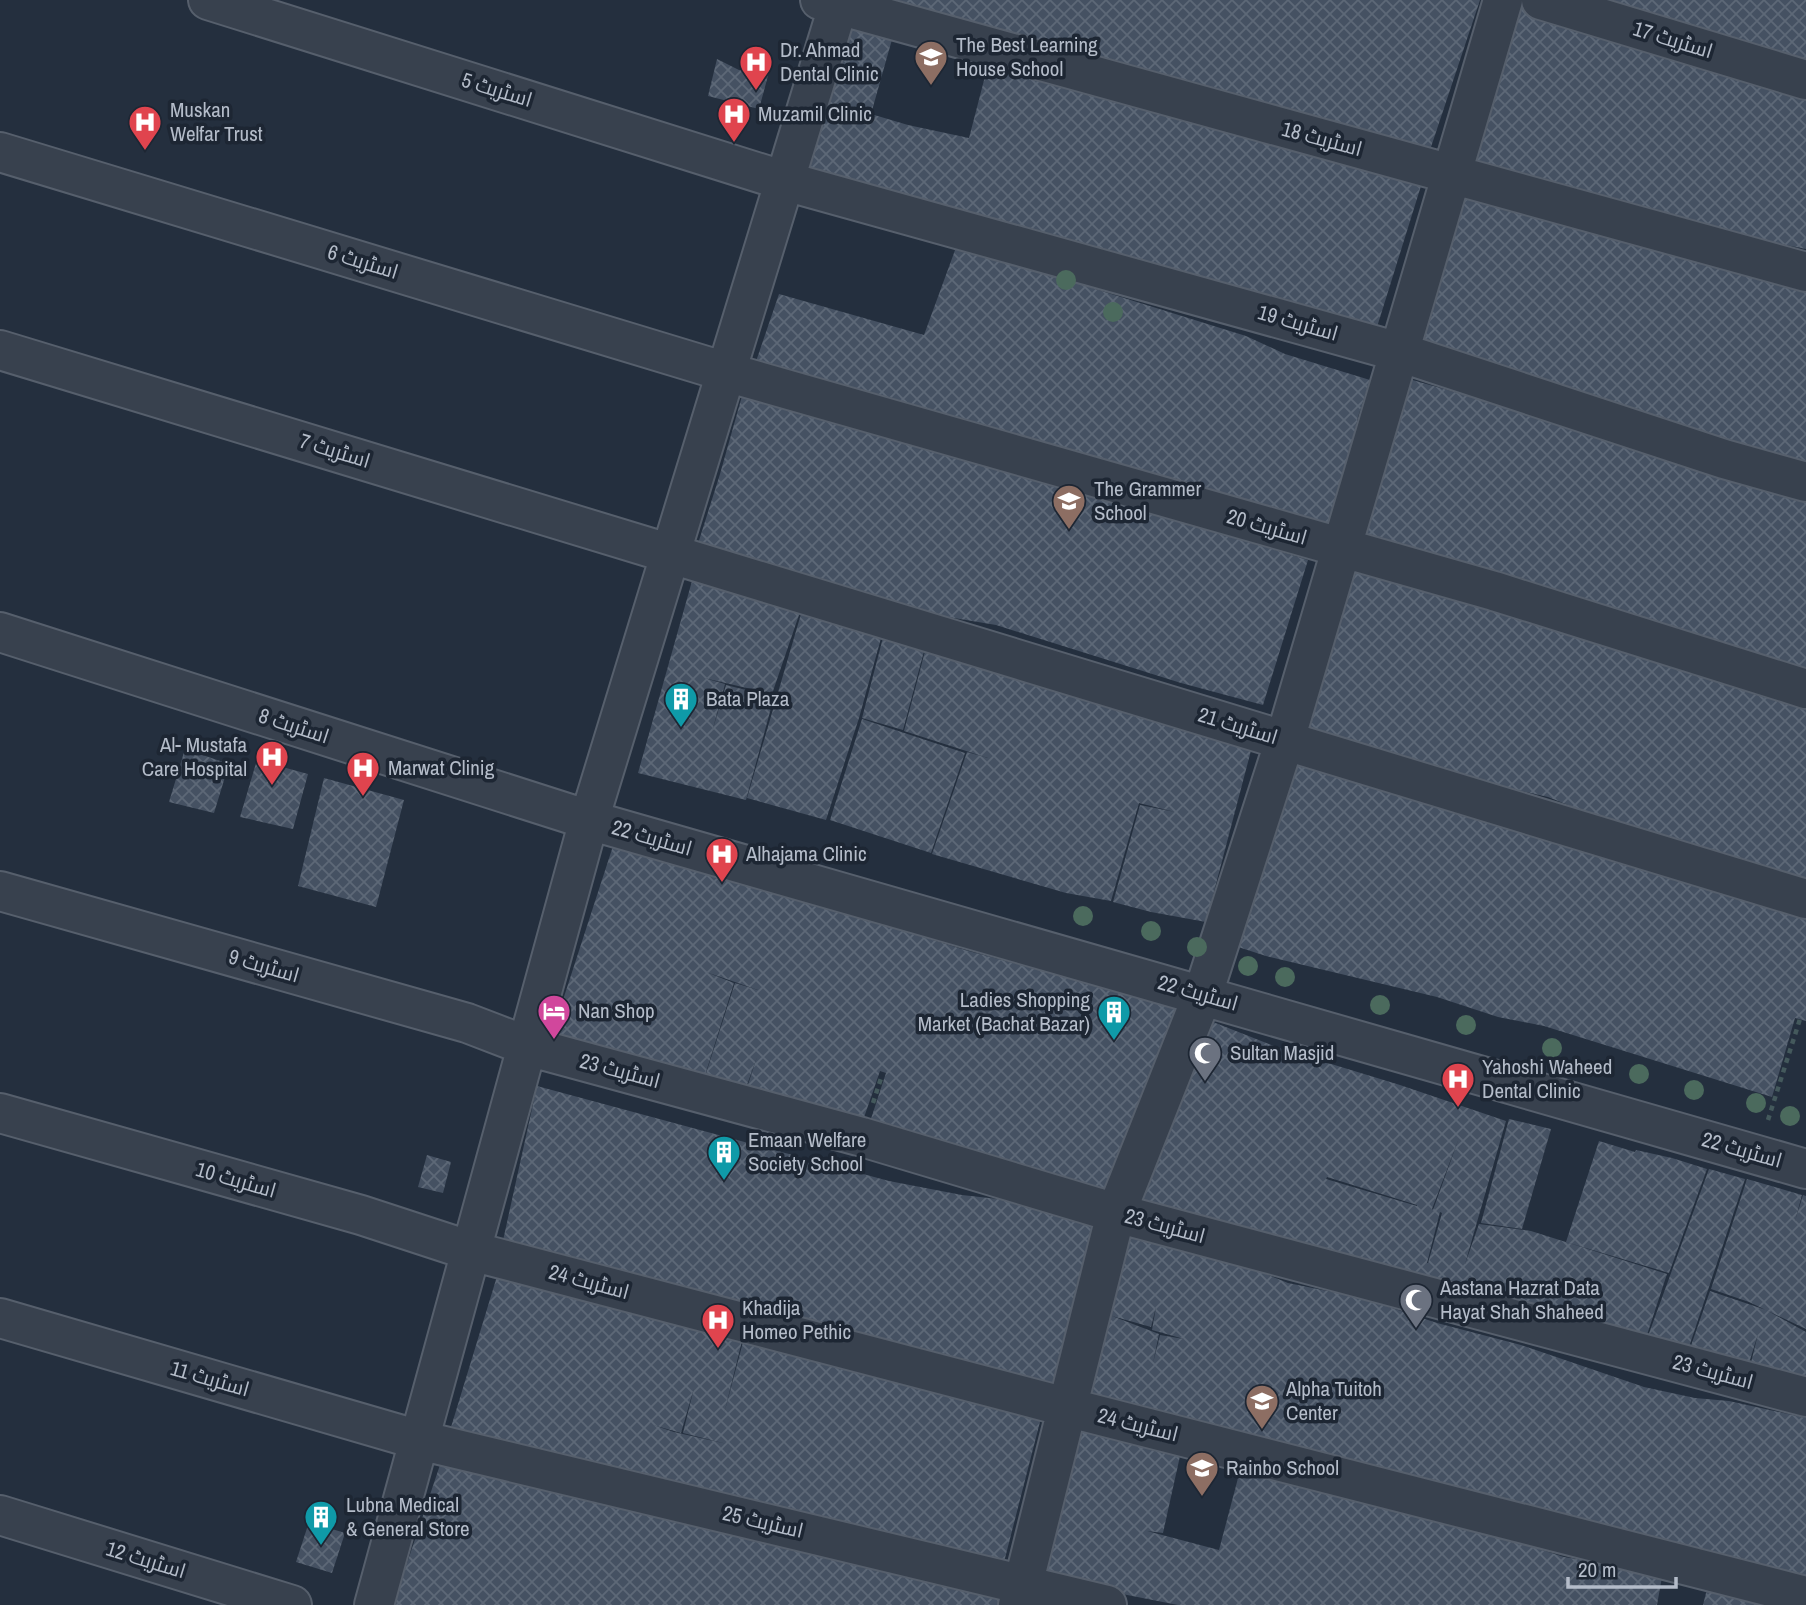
<svg xmlns="http://www.w3.org/2000/svg" width="1806" height="1605" font-family="'Archivo Narrow',Cairo,sans-serif">
	<style>
		.building { fill: url(#building-cross-hatch); fill-rule: evenodd }
		.lines { fill: none; stroke-linecap: round; stroke-linejoin: round }
		.minor-casing { stroke: #565f6c; stroke-width: 42 }
		.path { stroke: #44595c; stroke-width: 4.5; stroke-dasharray: 5 5; stroke-linecap: butt }
		.minor { stroke: #38414e; stroke-width: 38 }
		.tree { fill: #4b6a5d }
		.labels { text-anchor: middle; stroke-width: 7; stroke-linejoin: round; paint-order: stroke }
		.street-label { font-size: 21px; fill: #b4bcc9; stroke: #1d2633 }
		.poi-label { font-size: 21px; fill: #b4bcc9; stroke: #1d2633; text-anchor: start }
	</style>
	<defs>
		<pattern id="building-cross-hatch" width="8" height="8" patternUnits="userSpaceOnUse" patternTransform="scale(1.75)"><rect width="8" height="8" fill="#455162"/><path d="M0 0l8 8M0 8l8-8" fill="none" stroke="#5d6877"/></pattern>
	</defs>
	<rect width="100%" height="100%" fill="#242f3e"/>
	<!-- building -->
	<path class="building" d="M 886,0 L 1480,0 L 1425,165 Z
		M 1608,0 L 1806,0 L 1806,65 Z
		M 1518,2 L 1564,18 L 1806,89 L 1806,249 L 1756,239 L 1716,227 L 1670,218 L 1577,189 L 1468,159 Z
		M 847,27 L 893,36 L 871,114 L 908,125 L 969,138 L 989,61 L 1301,149 L 1421,186 L 1377,327 L 800,175 Z
		M 717,59 L 739,70 L 769,72 L 759,109 L 708,96 Z
		M 1451,186 L 1806,285 L 1806,473 L 1402,345 Z
		M 958,242 L 1076,283 L 1246,336 L 1285,354 L 1370,380 L 1358,417 L 1349,459 L 1325,532 L 752,373 L 779,294 L 924,335 Z
		M 1402,377 L 1806,493 L 1806,678 L 1354,544 Z
		M 742,396 L 942,445 L 1030,479 L 1183,522 L 1308,560 L 1263,705 L 1181,683 L 996,625 L 942,616 L 696,550 L 720,474 Z
		M 1349,555 L 1806,702 L 1806,882 L 1705,848 L 1586,812 L 1548,797 L 1482,782 L 1404,756 L 1377,751 L 1294,725 Z
		M 692,581 L 800,612 L 772,694 L 704,678 L 725,684 L 712,732 L 726,685 L 774,697 L 746,800 L 638,773 Z
		M 801,614 L 883,631 L 859,718 L 826,820 L 747,798 Z
		M 885,630 L 927,640 L 903,730 L 862,718 Z
		M 928,640 L 1253,743 L 1206,922 L 1151,912 L 1113,902 L 1140,805 L 1175,812 L 1139,803 L 1111,901 L 1066,893 L 932,854 L 967,752 L 988,758 L 904,731 Z
		M 862,719 L 965,753 L 931,853 L 830,820 Z
		M 185,749 L 229,764 L 214,813 L 169,802 Z
		M 1285,749 L 1806,909 L 1806,1021 L 1795,1018 L 1772,1097 L 1544,1026 L 1498,1017 L 1437,997 L 1266,956 L 1232,945 Z
		M 257,760 L 308,774 L 293,829 L 240,817 Z
		M 324,778 L 404,800 L 376,907 L 298,886 Z
		M 613,846 L 830,908 L 965,950 L 1179,1008 L 1112,1204 L 866,1134 L 886,1073 L 880,1071 L 859,1132 L 743,1100 L 757,1057 L 742,1099 L 701,1089 L 735,983 L 758,990 L 706,972 L 734,983 L 701,1088 L 548,1046 Z
		M 1208,1020 L 1279,1048 L 1400,1085 L 1506,1121 L 1465,1264 L 1479,1224 L 1531,1231 L 1667,1274 L 1643,1347 L 1138,1207 ZM 1459,1138 L 1433,1210 L 1432,1209 ZM 1327,1177 L 1417,1205 L 1417,1206 L 1326,1179 ZM 1440,1212 L 1442,1213 L 1428,1263 L 1427,1263 Z
		M 537,1086 L 889,1181 L 962,1195 L 1007,1200 L 1097,1221 L 1058,1391 L 502,1245 Z
		M 1509,1119 L 1551,1129 L 1522,1229 L 1481,1223 Z
		M 1599,1141 L 1635,1152 L 1636,1150 L 1672,1158 L 1707,1169 L 1669,1273 L 1566,1242 Z
		M 427,1155 L 451,1162 L 443,1193 L 418,1187 Z
		M 1709,1169 L 1745,1179 L 1685,1359 L 1644,1347 Z
		M 1747,1179 L 1802,1195 L 1795,1221 L 1803,1195 L 1806,1196 L 1806,1329 L 1749,1302 L 1711,1289 Z
		M 1123,1229 L 1241,1264 L 1288,1283 L 1362,1298 L 1437,1323 L 1521,1345 L 1644,1387 L 1695,1398 L 1729,1401 L 1806,1418 L 1806,1583 L 1083,1395 ZM 1156,1307 L 1152,1330 L 1184,1339 L 1160,1335 L 1153,1363 L 1159,1334 L 1112,1316 L 1151,1327 Z
		M 498,1273 L 597,1304 L 640,1310 L 742,1341 L 724,1414 L 743,1342 L 1041,1418 L 1003,1566 L 448,1437 ZM 694,1388 L 683,1433 L 727,1444 L 674,1432 L 653,1425 L 681,1433 Z
		M 1710,1291 L 1766,1310 L 1806,1332 L 1806,1391 L 1748,1375 L 1758,1334 L 1745,1376 L 1686,1360 Z
		M 1081,1421 L 1182,1447 L 1163,1533 L 1147,1531 L 1219,1550 L 1242,1463 L 1359,1496 L 1390,1510 L 1428,1517 L 1473,1532 L 1511,1540 L 1564,1557 L 1619,1566 L 1662,1577 L 1657,1605 L 1178,1605 L 1036,1577 Z
		M 445,1450 L 1011,1593 L 1009,1605 L 393,1605 Z
		M 309,1522 L 345,1533 L 332,1573 L 296,1562 Z
		M 1707,1589 L 1788,1605 L 1703,1605 Z"/>
	<g class="lines">
		<defs>
			<path id="minor" d="M 208,0 L 785,181 L 1399,352 L 1724,459 L 1806,482
				M 820,0 L 1806,272
				M 1541,0 L 1806,80
				M 0,152 L 726,372 L 1494,591 L 1806,689
				M 0,350 L 1806,899
				M 0,632 L 589,820 L 1806,1169
				M 0,891 L 467,1023 L 527,1046 L 862,1137 L 1116,1213 L 1806,1397
				M 0,1113 L 361,1215 L 471,1251 L 1066,1407 L 1806,1596
				M 0,1318 L 419,1440 L 1107,1605
				M 0,1515 L 292,1605
				M 374,1605 L 589,820 L 840,0
				M 1018,1605 L 1116,1213 L 1203,994 L 1285,740 L 1503,0"/>
		</defs>
		<!-- minor casing -->
		<use href="#minor" class="minor-casing"/>
		<!-- path -->
		<path class="path" d="M 873,1103 L 882,1075
			M 1768,1120 L 1800,1019"/>
		<!-- minor -->
		<use href="#minor" class="minor"/>
	</g>
	<!-- trees -->
	<g class="tree">
		<circle cx="1066" cy="280" r="10"/>
		<circle cx="1113" cy="312" r="10"/>
		<circle cx="1083" cy="916" r="10"/>
		<circle cx="1151" cy="931" r="10"/>
		<circle cx="1197" cy="947" r="10"/>
		<circle cx="1248" cy="966" r="10"/>
		<circle cx="1285" cy="977" r="10"/>
		<circle cx="1380" cy="1005" r="10"/>
		<circle cx="1466" cy="1025" r="10"/>
		<circle cx="1552" cy="1048" r="10"/>
		<circle cx="1639" cy="1074" r="10"/>
		<circle cx="1694" cy="1090" r="10"/>
		<circle cx="1756" cy="1103" r="10"/>
		<circle cx="1790" cy="1116" r="10"/>
	</g>
	<!-- icons -->
	<defs>
		<symbol id="school-pin" viewBox="-11 -11 22 30"><path d="M0 17L-7.5 6A9.5 9.5 0 1 1 7.5 6Z" fill="#8d6e63" stroke="#1d2633"/><path d="M0-5L7-2L0 1L-7-2ZM-4 1L0 2.5L4 1V4Q0 6-4 4Z" fill="#fff"/></symbol>
		<symbol id="hospital-pin" viewBox="-11 -11 22 30"><path d="M0 17L-7.5 6A9.5 9.5 0 1 1 7.5 6Z" fill="#e0444e" stroke="#1d2633"/><path d="M-5-5h3v3.5h4V-5h3V5h-3V1.5h-4V5h-3Z" fill="#fff"/></symbol>
		<symbol id="building-pin" viewBox="-11 -11 22 30"><path d="M0 17L-7.5 6A9.5 9.5 0 1 1 7.5 6Z" fill="#0f9aa8" stroke="#1d2633"/><path d="M-4-6H4V6H1V3H-1V6H-4ZM-2.5-4.3h1.7v1.8h-1.7ZM.8-4.3h1.7v1.8H.8ZM-2.5-1h1.7V.8h-1.7ZM.8-1h1.7V.8H.8Z" fill="#fff"/></symbol>
		<symbol id="hotel-pin" viewBox="-11 -11 22 30"><path d="M0 17L-7.5 6A9.5 9.5 0 1 1 7.5 6Z" fill="#d1479c" stroke="#1d2633"/><path d="M-6-4.5h1.5V1H6V5H4.5V3h-9V5H-6ZM-4 0a1.8 1.8 0 1 1 3.6 0ZM.5 0V-2.5h3Q6-2.5 6 0Z" fill="#fff"/></symbol>
		<symbol id="mosque-pin" viewBox="-11 -11 22 30"><path d="M0 17L-7.5 6A9.5 9.5 0 1 1 7.5 6Z" fill="#6b7280" stroke="#1d2633"/><path d="M3.5-4.9A6 6 0 1 0 3.5 4.9A5 5 0 1 1 3.5-4.9Z" fill="#fff"/></symbol>
	</defs>
	<g fill-rule="evenodd">
		<use href="#school-pin" x="912" y="38" width="38" height="52"/>
		<use href="#hospital-pin" x="737" y="43" width="38" height="52"/>
		<use href="#hospital-pin" x="715" y="95" width="38" height="52"/>
		<use href="#hospital-pin" x="126" y="103" width="38" height="52"/>
		<use href="#school-pin" x="1050" y="482" width="38" height="52"/>
		<use href="#building-pin" x="662" y="680" width="38" height="52"/>
		<use href="#hospital-pin" x="253" y="738" width="38" height="52"/>
		<use href="#hospital-pin" x="344" y="749" width="38" height="52"/>
		<use href="#hospital-pin" x="703" y="835" width="38" height="52"/>
		<use href="#hotel-pin" x="535" y="992" width="38" height="52"/>
		<use href="#building-pin" x="1095" y="993" width="38" height="52"/>
		<use href="#mosque-pin" x="1186" y="1034" width="38" height="52"/>
		<use href="#hospital-pin" x="1439" y="1060" width="38" height="52"/>
		<use href="#building-pin" x="705" y="1133" width="38" height="52"/>
		<use href="#mosque-pin" x="1397" y="1281" width="38" height="52"/>
		<use href="#hospital-pin" x="699" y="1301" width="38" height="52"/>
		<use href="#school-pin" x="1243" y="1382" width="38" height="52"/>
		<use href="#school-pin" x="1183" y="1449" width="38" height="52"/>
		<use href="#building-pin" x="302" y="1498" width="38" height="52"/>
	</g>
	<g class="labels">
		<!-- street labels -->
		<g class="street-label">
			<text transform="translate(1673 40) rotate(17)" y="7">اسٹریٹ 17</text>
			<text transform="translate(497 90) rotate(17)" y="7">اسٹریٹ 5</text>
			<text transform="translate(1322 139) rotate(15)" y="7">اسٹریٹ 18</text>
			<text transform="translate(363 262) rotate(17)" y="7">اسٹریٹ 6</text>
			<text transform="translate(1298 323) rotate(16)" y="7">اسٹریٹ 19</text>
			<text transform="translate(335 451) rotate(17)" y="7">اسٹریٹ 7</text>
			<text transform="translate(1267 527) rotate(16)" y="7">اسٹریٹ 20</text>
			<text transform="translate(294 726) rotate(18)" y="7">اسٹریٹ 8</text>
			<text transform="translate(1238 726) rotate(17)" y="7">اسٹریٹ 21</text>
			<text transform="translate(652 838) rotate(16)" y="7">اسٹریٹ 22</text>
			<text transform="translate(264 966) rotate(16)" y="7">اسٹریٹ 9</text>
			<text transform="translate(1198 993) rotate(16)" y="7">اسٹریٹ 22</text>
			<text transform="translate(620 1071) rotate(15)" y="7">اسٹریٹ 23</text>
			<text transform="translate(1742 1150) rotate(16)" y="7">اسٹریٹ 22</text>
			<text transform="translate(236 1180) rotate(16)" y="7">اسٹریٹ 10</text>
			<text transform="translate(1165 1226) rotate(15)" y="7">اسٹریٹ 23</text>
			<text transform="translate(589 1282) rotate(15)" y="7">اسٹریٹ 24</text>
			<text transform="translate(1713 1372) rotate(15)" y="7">اسٹریٹ 23</text>
			<text transform="translate(210 1379) rotate(16)" y="7">اسٹریٹ 11</text>
			<text transform="translate(1138 1425) rotate(14)" y="7">اسٹریٹ 24</text>
			<text transform="translate(763 1522) rotate(13)" y="7">اسٹریٹ 25</text>
			<text transform="translate(146 1560) rotate(17)" y="7">اسٹریٹ 12</text>
		</g>
		<!-- poi labels -->
		<g class="poi-label">
			<text x="956" y="52">The Best Learning<tspan x="956" dy="24">House School</tspan></text>
			<text x="780" y="57">Dr. Ahmad<tspan x="780" dy="24">Dental Clinic</tspan></text>
			<text x="170" y="117">Muskan<tspan x="170" dy="24">Welfar Trust</tspan></text>
			<text x="758" y="121">Muzamil Clinic</text>
			<text x="1094" y="496">The Grammer<tspan x="1094" dy="24">School</tspan></text>
			<text x="706" y="706">Bata Plaza</text>
			<text x="247" y="752" text-anchor="end">Al- Mustafa<tspan x="247" dy="24">Care Hospital</tspan></text>
			<text x="388" y="775">Marwat Clinig</text>
			<text x="746" y="861">Alhajama Clinic</text>
			<text x="1090" y="1007" text-anchor="end">Ladies Shopping<tspan x="1090" dy="24">Market (Bachat Bazar)</tspan></text>
			<text x="578" y="1018">Nan Shop</text>
			<text x="1230" y="1060">Sultan Masjid</text>
			<text x="1482" y="1074">Yahoshi Waheed<tspan x="1482" dy="24">Dental Clinic</tspan></text>
			<text x="748" y="1147">Emaan Welfare<tspan x="748" dy="24">Society School</tspan></text>
			<text x="1440" y="1295">Aastana Hazrat Data<tspan x="1440" dy="24">Hayat Shah Shaheed</tspan></text>
			<text x="742" y="1315">Khadija<tspan x="742" dy="24">Homeo Pethic</tspan></text>
			<text x="1286" y="1396">Alpha Tuitoh<tspan x="1286" dy="24">Center</tspan></text>
			<text x="1226" y="1475">Rainbo School</text>
			<text x="346" y="1512">Lubna Medical<tspan x="346" dy="24">&amp; General Store</tspan></text>
		</g>
	</g>
	<!-- scale -->
	<path d="M1568 1577v10h108v-10" fill="none" stroke="#b4bcc9" stroke-width="3.5"/>
	<text x="1578" y="1577" font-size="21" fill="#b4bcc9" stroke="#1d2633" stroke-width="5" paint-order="stroke">20 m</text>
</svg>
